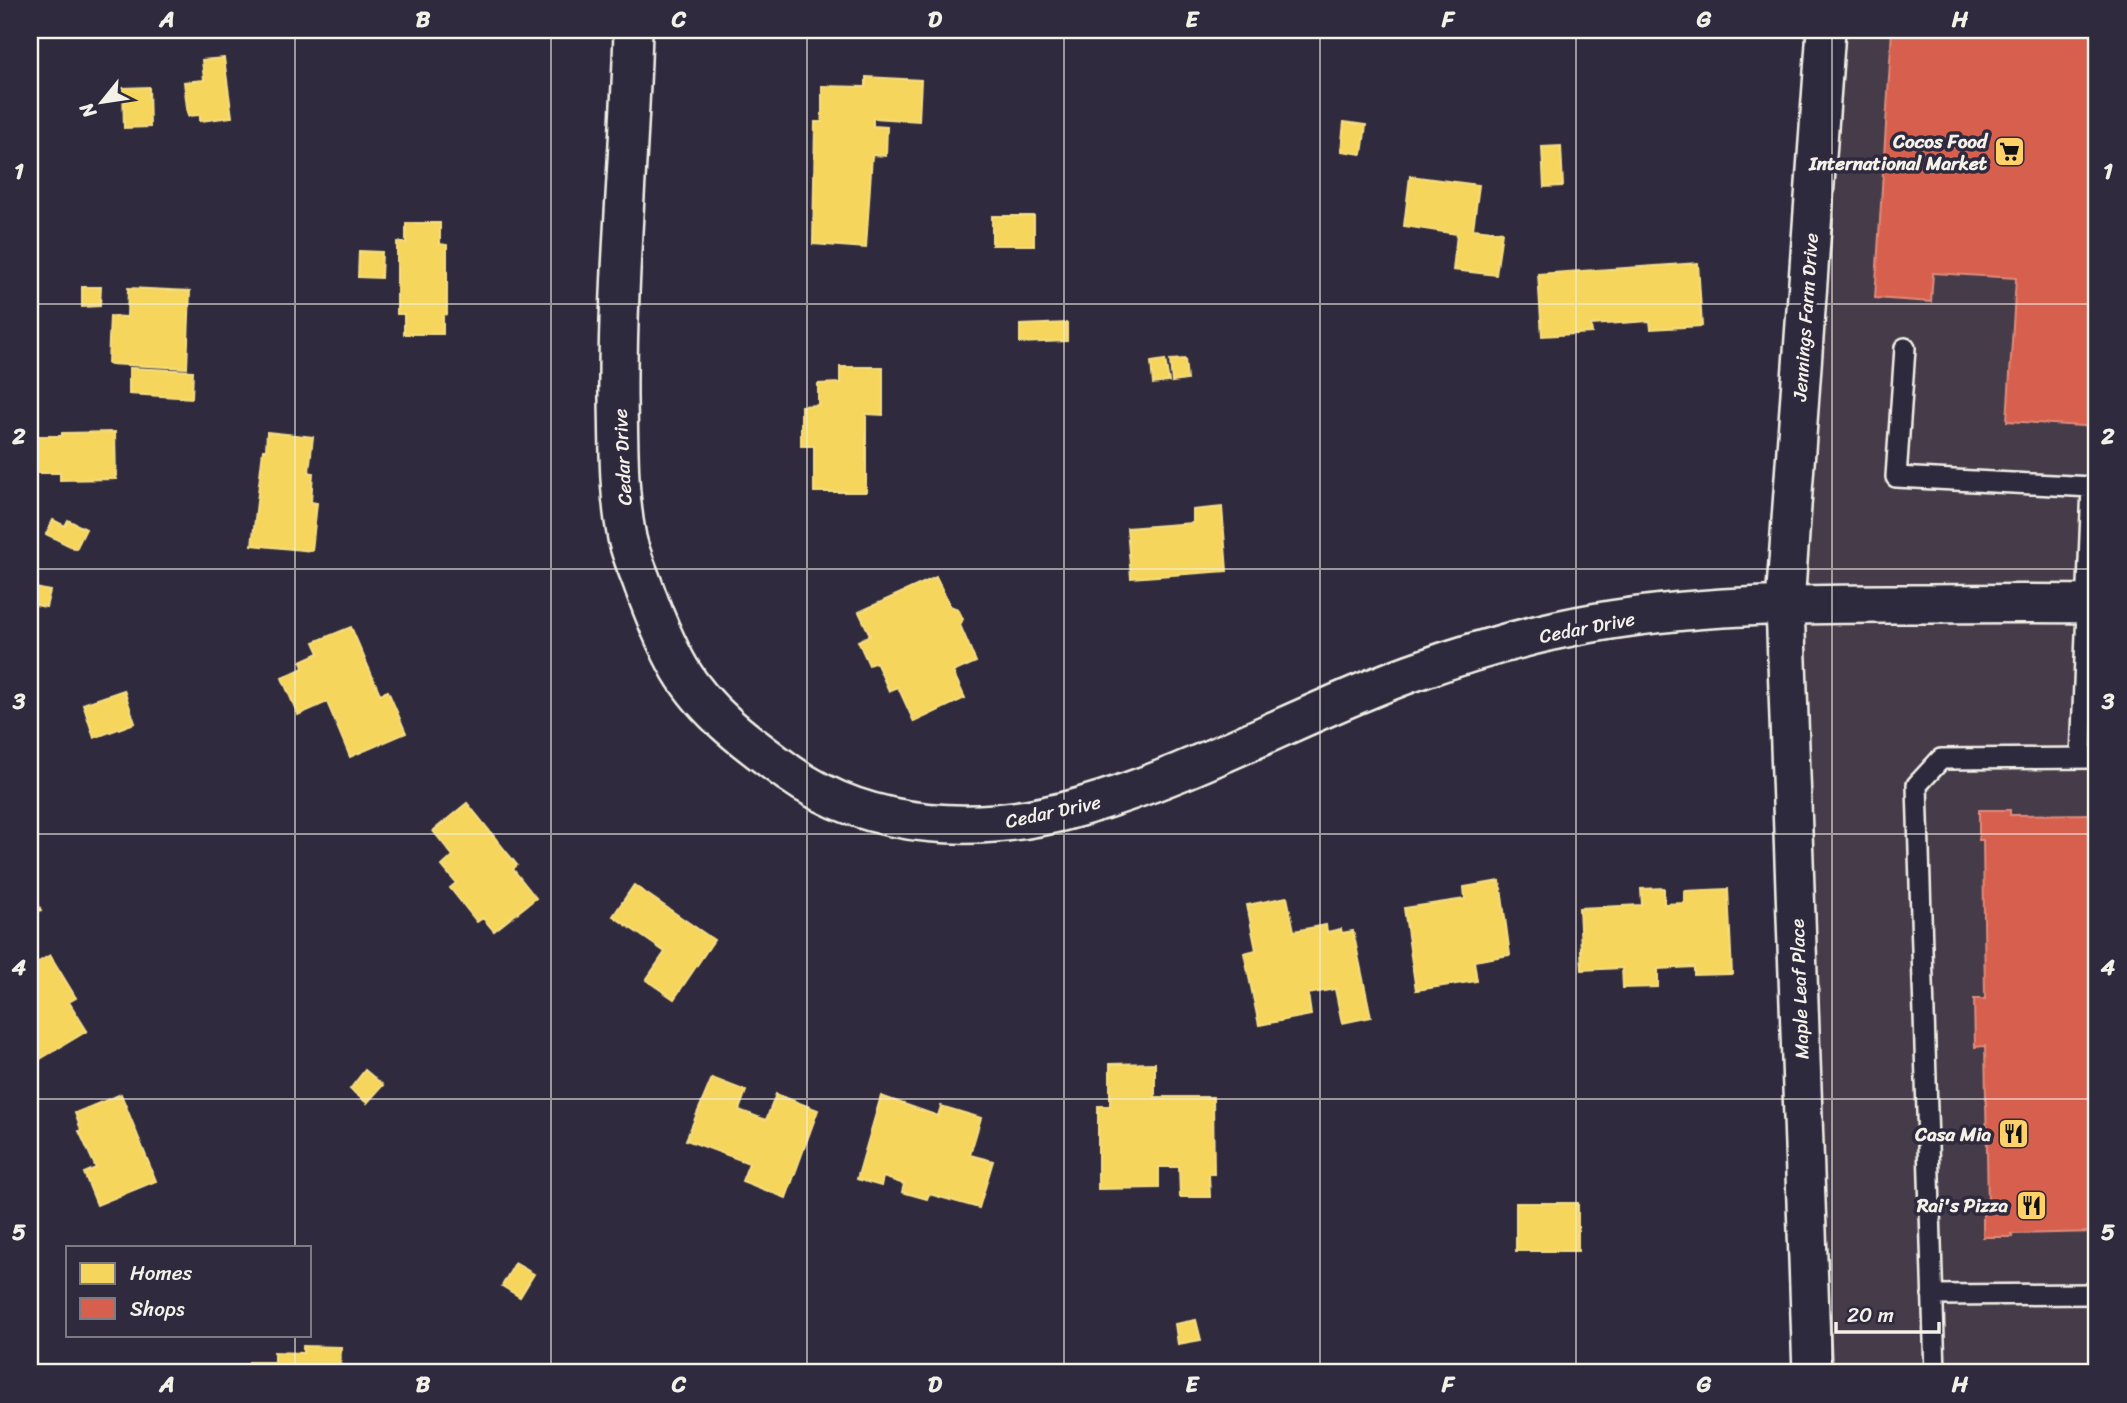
<svg xmlns="http://www.w3.org/2000/svg" width="2127" height="1403" font-family="Sriracha,sans-serif">
	<style>
		.built { fill: #443b4a }
		.homes { fill: #f6d55c; stroke: #f5dd86; stroke-width: 2 }
		.shops { fill: #d6604d; stroke: #df8c7c; stroke-width: 2 }
		.lines { fill: none; stroke-linecap: round; stroke-linejoin: round }
		.lane-casing { stroke: #f4f1e8; stroke-width: 24 }
		.street-casing { stroke: #f4f1e8; stroke-width: 42 }
		.lane { stroke: #2f2a3d; stroke-width: 19 }
		.street { stroke: #2f2a3d; stroke-width: 37 }
		.grid { fill: none; stroke: #f4f1e8; stroke-width: 2; stroke-opacity: 0.55 }
		.labels { text-anchor: middle; stroke-width: 7; stroke-linejoin: round; paint-order: stroke }
		.poi-label { font-size: 19px; font-weight: bold; fill: #f4f1e8; stroke: #2f2a3d; text-anchor: end }
		.street-label { font-size: 19px; fill: #f4f1e8; stroke: #2f2a3d }
		.neatline { fill: none; stroke: #f4f1e8; stroke-width: 2.5 }
		.grid-label { font-size: 23px; text-anchor: middle; font-weight: bold; fill: #f4f1e8 }
	</style>
	<rect width="100%" height="100%" fill="#2f2a3d"/>
	<filter id="ink" filterUnits="userSpaceOnUse"><feTurbulence type="fractalNoise" baseFrequency=".0143" numOctaves="2"/><feDisplacementMap in="SourceGraphic" scale="14" xChannelSelector="R" yChannelSelector="G"/><feConvolveMatrix kernelMatrix="1 2 1 2 8 2 1 2 1" color-interpolation-filters="sRGB"/></filter>
	<g filter="url(#ink)">
		<!-- built -->
		<path class="built" d="M 1826,30 L 2097,30 L 2097,1373 L 1812,1373 L 1785,604 Z"/>
		<!-- homes -->
		<path class="homes" d="M 224,58 L 232,117 L 200,121 L 200,115 L 188,116 L 184,82 L 204,80 L 202,60 Z
			M 866,77 L 921,80 L 919,121 L 873,118 L 873,126 L 887,127 L 886,156 L 872,155 L 866,248 L 813,244 L 815,122 L 822,122 L 822,86 L 866,87 Z
			M 149,87 L 150,127 L 124,128 L 123,88 Z
			M 1344,122 L 1366,125 L 1362,154 L 1341,151 Z
			M 1561,146 L 1563,186 L 1544,187 L 1542,147 Z
			M 1410,176 L 1479,185 L 1473,229 L 1502,232 L 1496,275 L 1453,270 L 1457,234 L 1404,226 Z
			M 992,216 L 1034,216 L 1034,245 L 992,245 Z
			M 406,223 L 440,223 L 440,244 L 447,245 L 447,314 L 443,315 L 443,334 L 404,334 L 404,314 L 397,314 L 397,242 L 406,243 Z
			M 359,251 L 382,252 L 381,278 L 358,277 Z
			M 1698,263 L 1702,326 L 1651,329 L 1650,321 L 1591,325 L 1592,333 L 1542,336 L 1538,274 Z
			M 82,287 L 101,287 L 100,306 L 82,307 Z
			M 128,288 L 190,291 L 187,368 L 108,364 L 110,316 L 127,317 Z
			M 1067,323 L 1067,341 L 1020,343 L 1020,325 Z
			M 1185,359 L 1187,380 L 1172,382 L 1170,360 Z
			M 1165,360 L 1169,382 L 1153,384 L 1151,362 Z
			M 840,367 L 883,367 L 883,415 L 866,414 L 866,492 L 814,492 L 814,446 L 801,446 L 801,406 L 818,405 L 818,384 L 840,383 Z
			M 129,368 L 193,371 L 192,398 L 129,394 Z
			M 115,432 L 116,479 L 60,480 L 60,473 L 36,473 L 36,436 L 62,436 L 62,433 Z
			M 267,432 L 313,437 L 309,472 L 313,473 L 311,502 L 317,503 L 312,551 L 252,545 L 263,450 L 266,450 Z
			M 1222,507 L 1227,571 L 1131,578 L 1127,528 L 1193,523 L 1193,510 Z
			M 53,520 L 65,526 L 68,520 L 86,529 L 76,549 L 46,534 Z
			M 936,577 L 950,606 L 958,609 L 963,619 L 960,625 L 976,662 L 953,672 L 965,698 L 914,722 L 898,687 L 889,691 L 876,662 L 869,665 L 858,641 L 870,635 L 859,612 Z
			M 31,587 L 50,591 L 46,607 L 30,604 Z
			M 351,627 L 380,694 L 388,691 L 406,733 L 350,757 L 327,702 L 298,715 L 282,678 L 303,668 L 301,661 L 319,653 L 314,642 Z
			M 124,690 L 135,723 L 94,738 L 83,704 Z
			M 467,803 L 517,865 L 513,869 L 536,898 L 494,931 L 483,918 L 477,922 L 450,888 L 456,883 L 442,866 L 453,856 L 433,831 Z
			M 1500,881 L 1510,955 L 1474,961 L 1477,981 L 1416,990 L 1404,908 L 1465,899 L 1464,887 Z
			M 634,885 L 714,940 L 674,999 L 646,980 L 665,952 L 613,916 Z
			M 30,888 L 41,910 L 30,916 Z
			M 1664,888 L 1664,904 L 1684,903 L 1684,891 L 1728,889 L 1732,974 L 1694,975 L 1694,967 L 1658,969 L 1658,987 L 1623,988 L 1622,968 L 1582,970 L 1579,908 L 1642,905 L 1641,889 Z
			M 1287,897 L 1294,931 L 1326,925 L 1327,932 L 1341,929 L 1342,933 L 1353,931 L 1371,1017 L 1342,1023 L 1335,989 L 1308,994 L 1311,1015 L 1259,1025 L 1244,953 L 1256,950 L 1247,905 Z
			M 50,955 L 76,998 L 69,1002 L 87,1031 L 37,1061 L 30,1052 L 30,967 Z
			M 1155,1063 L 1155,1097 L 1213,1097 L 1214,1174 L 1209,1174 L 1210,1197 L 1180,1197 L 1179,1167 L 1159,1167 L 1159,1188 L 1098,1189 L 1098,1106 L 1110,1106 L 1110,1064 Z
			M 365,1070 L 383,1085 L 367,1103 L 350,1089 Z
			M 712,1078 L 746,1091 L 739,1110 L 766,1120 L 776,1094 L 818,1110 L 786,1198 L 742,1181 L 749,1163 L 686,1140 Z
			M 121,1094 L 156,1181 L 97,1205 L 84,1173 L 96,1168 L 79,1131 L 81,1130 L 75,1113 Z
			M 881,1096 L 938,1116 L 941,1106 L 981,1118 L 970,1155 L 993,1161 L 979,1208 L 929,1194 L 927,1199 L 902,1192 L 904,1184 L 883,1177 L 881,1186 L 857,1179 Z
			M 1516,1203 L 1578,1203 L 1578,1251 L 1516,1251 Z
			M 515,1263 L 534,1274 L 520,1297 L 502,1286 Z
			M 1196,1320 L 1201,1340 L 1178,1344 L 1175,1324 Z
			M 303,1346 L 341,1347 L 340,1373 L 249,1373 L 249,1362 L 274,1362 L 274,1352 L 303,1353 Z"/>
		<!-- shops -->
		<path class="shops" d="M 1892,30 L 2097,30 L 2097,427 L 2007,421 L 2016,278 L 1933,273 L 1931,302 L 1875,298 Z
			M 1979,810 L 2010,810 L 2010,815 L 2097,814 L 2097,1232 L 2011,1234 L 2012,1237 L 1983,1237 L 1983,1208 L 1988,1208 L 1985,1046 L 1975,1047 L 1974,999 L 1985,999 L 1983,840 L 1979,840 Z"/>
		<g class="lines">
			<defs>
				<path id="lane" d="M 1905,348 L 1896,477 L 2092,487
					M 2081,758 L 2092,487 L 2097,486
					M 1932,1295 L 2097,1294
					M 1935,1373 L 1917,785 L 1941,759 L 2097,758"/>
				<path id="street" d="M 633,30 C 630,152 617,275 618,398 C 619,445 618,492 627,538 C 630,552 636,566 641,579 C 652,610 664,641 680,669 C 705,712 749,744 789,773 C 872,832 984,835 1080,807 C 1196,774 1299,714 1411,673 C 1458,656 1508,641 1557,630 C 1667,606 1779,604 1891,604 C 1960,604 2029,603 2097,604
					M 1812,1373 L 1785,604 L 1826,30"/>
			</defs>
			<!-- lane casing -->
			<use href="#lane" class="lane-casing"/>
			<!-- street casing -->
			<use href="#street" class="street-casing"/>
			<!-- lane -->
			<use href="#lane" class="lane"/>
			<!-- street -->
			<use href="#street" class="street"/>
		</g>
	</g>
	<!-- grid -->
	<path class="grid" d="M 295,30 L 295,1247M 551,30 L 551,1373M 807,30 L 807,1373M 1064,30 L 1064,1373M 1320,30 L 1320,1373M 1576,30 L 1576,1373M 1832,30 L 1832,1373M 30,304 L 2097,304M 30,569 L 2097,569M 30,834 L 2097,834M 30,1099 L 2097,1099M 295,1335 L 295,1373"/>
	<!-- icons -->
	<defs>
		<symbol id="supermarket-square" viewBox="-11 -11 22 22"><rect x="-9" y="-9" width="18" height="18" rx="4" fill="#ffd166" stroke="#2f2a3d"/><path d="M-6-5.5h2.5l.6 2H6L4.5 2H-2.5L-4.4-4H-6ZM-1.5 3.2a1.3 1.3 0 1 0 .1 0ZM3 3.2a1.3 1.3 0 1 0 .1 0Z" fill="#111"/></symbol>
		<symbol id="restaurant-square" viewBox="-11 -11 22 22"><rect x="-9" y="-9" width="18" height="18" rx="4" fill="#ffd166" stroke="#2f2a3d"/><path d="M-5-6h1v4h1v-4h1v4h1v-4h1v5L-1.5 .5V6h-2V.5L-5-1ZM5-6V6H3V1.5H1.5Q1.5-4 5-6Z" fill="#111"/></symbol>
	</defs>
	<g fill-rule="evenodd">
		<use href="#supermarket-square" x="1992" y="134" width="35" height="35"/>
		<use href="#restaurant-square" x="1996" y="1116" width="35" height="35"/>
		<use href="#restaurant-square" x="2014" y="1188" width="35" height="35"/>
	</g>
	<g class="labels">
		<!-- poi labels -->
		<g class="poi-label">
			<text x="1987" y="148">Cocos Food<tspan x="1987" dy="22">International Market</tspan></text>
			<text x="1991" y="1141">Casa Mia</text>
			<text x="2008" y="1212">Rai's Pizza</text>
		</g>
		<!-- street labels -->
		<g class="street-label">
			<text transform="translate(1805 317) rotate(-86)" y="7">Jennings Farm Drive</text>
			<text transform="translate(622 457) rotate(-93)" y="7">Cedar Drive</text>
			<text transform="translate(1587 627) rotate(-11)" y="7">Cedar Drive</text>
			<text transform="translate(1053 811) rotate(-12)" y="7">Cedar Drive</text>
			<text transform="translate(1799 989) rotate(-92)" y="7">Maple Leaf Place</text>
		</g>
	</g>
	<!-- margin -->
	<rect width="2127" height="1403" fill="none" stroke="#2f2a3d" stroke-width="77"/>
	<!-- legend -->
	<rect x="66" y="1246" width="245" height="91" fill="#2f2a3d" stroke="#7e7a81" stroke-width="2"/>
	<rect x="80" y="1263" width="35" height="21" fill="#f6d55c" stroke="#7e7a81" stroke-width="2"/>
	<text x="130" y="1280" font-size="21" fill="#f4f1e8">Homes</text>
	<rect x="80" y="1298" width="35" height="21" fill="#d6604d" stroke="#7e7a81" stroke-width="2"/>
	<text x="130" y="1316" font-size="21" fill="#f4f1e8">Shops</text>
	<!-- north arrow -->
	<g transform="translate(102 102) rotate(240)" stroke="#2f2a3d" stroke-width="5" paint-order="stroke">
	<path d="M0-5L12 26L0 18L-12 26Z" fill="#f4f1e8"/>
	<text y="-10" font-size="19" font-weight="bold" text-anchor="middle" fill="#f4f1e8">N</text>
	</g>
	<!-- scale -->
	<path d="M1836 1322v10h103v-10" fill="none" stroke="#f4f1e8" stroke-width="3.5"/>
	<text x="1847" y="1322" font-size="21" fill="#f4f1e8" stroke="#2f2a3d" stroke-width="5" paint-order="stroke">20 m</text>
	<rect x="38" y="38" width="2050" height="1326" class="neatline"/>
	<g class="grid-label">
		<text x="167" y="27">A</text>
		<text x="423" y="27">B</text>
		<text x="679" y="27">C</text>
		<text x="935" y="27">D</text>
		<text x="1192" y="27">E</text>
		<text x="1448" y="27">F</text>
		<text x="1704" y="27">G</text>
		<text x="1960" y="27">H</text>
		<text x="19" y="179">1</text>
		<text x="2108" y="179">1</text>
		<text x="19" y="444">2</text>
		<text x="2108" y="444">2</text>
		<text x="19" y="709">3</text>
		<text x="2108" y="709">3</text>
		<text x="19" y="975">4</text>
		<text x="2108" y="975">4</text>
		<text x="19" y="1240">5</text>
		<text x="2108" y="1240">5</text>
		<text x="167" y="1392">A</text>
		<text x="423" y="1392">B</text>
		<text x="679" y="1392">C</text>
		<text x="935" y="1392">D</text>
		<text x="1192" y="1392">E</text>
		<text x="1448" y="1392">F</text>
		<text x="1704" y="1392">G</text>
		<text x="1960" y="1392">H</text>
	</g>
</svg>
